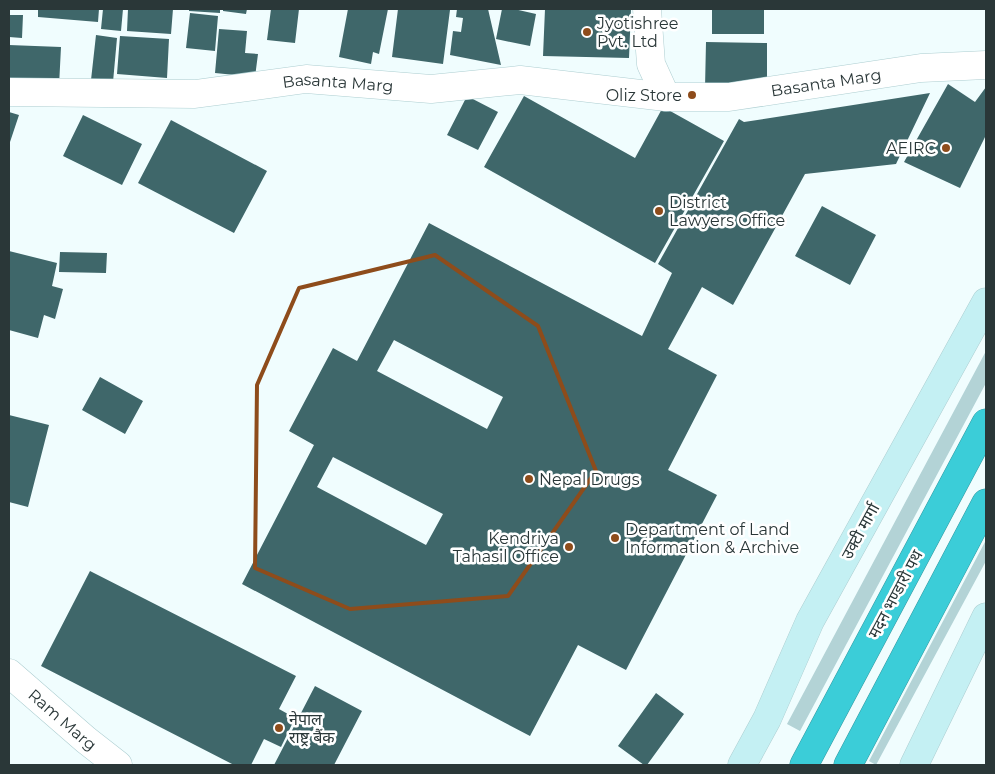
<svg xmlns="http://www.w3.org/2000/svg" width="995" height="774" font-family="Montserrat,'Noto Sans Devanagari',sans-serif">
	<style>
		.green { fill: #b3d3d6 }
		.building { fill: #3f676a; fill-rule: evenodd }
		.lines { fill: none; stroke-linecap: round; stroke-linejoin: round }
		.street-casing { stroke: #adced1; stroke-width: 29 }
		.secondary-casing { stroke: #adced1; stroke-width: 29 }
		.highway-casing { stroke: #3598a0; stroke-width: 29 }
		.street { stroke: #fff; stroke-width: 28 }
		.secondary { stroke: #c4f0f3; stroke-width: 28 }
		.highway { stroke: #3bcdd8; stroke-width: 28 }
		.marked { fill: none; stroke: #8e4c1b; stroke-width: 4; stroke-linejoin: round }
		.poi-dot { fill: #8e4c1b; stroke: #fff; stroke-width: 2 }
		.labels { text-anchor: middle; stroke-width: 5; stroke-linejoin: round; paint-order: stroke }
		.poi-label { font-size: 16px; fill: #2a3738; stroke: #fff; text-anchor: start }
		.street-label { font-size: 16px; fill: #2a3738; stroke: #fff }
	</style>
	<rect width="100%" height="100%" fill="#f0fdfe"/>
	<!-- green -->
	<path class="green" d="M 986,351 L 986,383 L 800,731 L 787,724 Z
		M 986,540 L 986,561 L 876,765 L 869,761 Z"/>
	<!-- building -->
	<path class="building" d="M 38,9 L 99,9 L 98,22 L 38,17 Z
		M 103,9 L 123,9 L 121,31 L 101,29 Z
		M 128,9 L 173,9 L 171,34 L 127,31 Z
		M 189,9 L 220,9 L 220,13 L 189,11 Z
		M 223,9 L 247,9 L 246,14 L 223,11 Z
		M 271,9 L 299,9 L 295,43 L 267,40 Z
		M 348,9 L 388,9 L 379,54 L 373,52 L 371,64 L 339,57 Z
		M 398,9 L 441,9 L 450,10 L 443,64 L 392,57 Z
		M 457,9 L 488,9 L 501,65 L 450,55 L 453,31 L 461,32 L 463,18 L 456,17 Z
		M 502,9 L 514,9 L 536,14 L 530,46 L 496,39 Z
		M 545,9 L 631,9 L 629,58 L 543,56 Z
		M 712,9 L 764,9 L 764,34 L 712,34 Z
		M 190,13 L 218,16 L 215,51 L 186,48 Z
		M 9,15 L 23,15 L 22,38 L 9,37 Z
		M 219,29 L 247,31 L 245,53 L 258,54 L 255,77 L 215,73 Z
		M 96,35 L 117,38 L 113,82 L 91,80 Z
		M 120,36 L 169,39 L 167,78 L 117,74 Z
		M 706,42 L 767,43 L 767,89 L 705,88 Z
		M 9,45 L 61,47 L 59,86 L 9,84 Z
		M 948,84 L 975,102 L 986,87 L 986,135 L 960,188 L 904,162 Z
		M 930,93 L 896,164 L 805,174 L 733,305 L 702,287 L 668,349 L 717,375 L 668,470 L 717,495 L 626,670 L 578,645 L 530,736 L 242,584 L 314,445 L 289,431 L 333,348 L 357,361 L 429,223 L 642,336 L 672,273 L 658,264 L 739,119 L 744,122 ZM 394,340 L 503,397 L 487,429 L 377,371 ZM 333,457 L 443,514 L 426,545 L 317,487 Z
		M 467,96 L 498,112 L 478,150 L 447,135 Z
		M 524,96 L 635,158 L 663,107 L 724,141 L 655,263 L 484,167 Z
		M 9,112 L 19,115 L 9,145 Z
		M 83,115 L 142,144 L 122,185 L 63,156 Z
		M 171,120 L 267,171 L 234,233 L 138,183 Z
		M 822,206 L 876,235 L 850,285 L 795,256 Z
		M 9,251 L 57,263 L 52,286 L 63,289 L 55,319 L 44,315 L 38,338 L 9,330 Z
		M 60,252 L 107,253 L 106,273 L 59,272 Z
		M 100,377 L 143,401 L 125,434 L 82,410 Z
		M 9,415 L 49,425 L 28,507 L 9,502 Z
		M 90,571 L 296,676 L 279,709 L 295,718 L 281,747 L 264,739 L 251,765 L 234,765 L 41,666 Z
		M 315,686 L 362,711 L 334,765 L 274,765 Z
		M 656,693 L 684,714 L 647,765 L 644,765 L 618,746 Z"/>
	<g class="lines">
		<defs>
			<g id="street">
				<path d="M 647,9 L 651,64 L 666,97"/>
				<path id="s1" d="M 9,92 L 195,94 L 306,79 L 431,89 L 520,80 L 666,97 L 729,97 L 921,68 L 986,65"/>
				<path id="s2" d="M 9,673 L 86,740 L 118,765"/>
			</g>
			<path id="secondary" d="M 742,765 L 767,719 L 810,621 L 986,302
				M 914,765 L 986,617"/>
			<path id="highway" d="M 804,765 L 986,423
				M 848,765 L 986,503"/>
		</defs>
		<!-- street casing -->
		<use href="#street" class="street-casing"/>
		<!-- secondary casing -->
		<use href="#secondary" class="secondary-casing"/>
		<!-- highway casing -->
		<use href="#highway" class="highway-casing"/>
		<!-- street -->
		<use href="#street" class="street"/>
		<!-- secondary -->
		<use href="#secondary" class="secondary"/>
		<!-- highway -->
		<use href="#highway" class="highway"/>
	</g>
	<!-- marked area -->
	<path class="marked" d="M 435,255 L 538,326 L 596,471 L 508,596 L 350,609 L 255,568 L 257,385 L 299,288 Z"/>
	<!-- markers -->
	<g class="poi-dot">
		<circle cx="587" cy="32" r="5"/>
		<circle cx="692" cy="95" r="5"/>
		<circle cx="946" cy="148" r="5"/>
		<circle cx="659" cy="211" r="5"/>
		<circle cx="529" cy="479" r="5"/>
		<circle cx="615" cy="538" r="5"/>
		<circle cx="569" cy="547" r="5"/>
		<circle cx="279" cy="728" r="5"/>
	</g>
	<g class="labels">
		<!-- poi labels -->
		<g class="poi-label">
			<text x="597" y="29">Jyotishree<tspan x="597" dy="18">Pvt. Ltd</tspan></text>
			<text x="682" y="101" text-anchor="end">Oliz Store</text>
			<text x="936" y="154" text-anchor="end">AEIRC</text>
			<text x="669" y="208">District<tspan x="669" dy="18">Lawyers Office</tspan></text>
			<text x="539" y="485">Nepal Drugs</text>
			<text x="625" y="535">Department of Land<tspan x="625" dy="18">Information &amp; Archive</tspan></text>
			<text x="559" y="544" text-anchor="end">Kendriya<tspan x="559" dy="18">Tahasil Office</tspan></text>
			<text x="289" y="725">नेपाल<tspan x="289" dy="18">राष्ट्र बैंक</tspan></text>
		</g>
		<!-- street labels -->
		<g class="street-label">
			<text dy="6" stroke="none"><textPath href="#s1" startOffset="821">Basanta Marg</textPath></text>
			<text dy="6" stroke="none"><textPath href="#s1" startOffset="330">Basanta Marg</textPath></text>
			<text transform="translate(860 531) rotate(-61)" y="6">उक्टी मार्गा</text>
			<text transform="translate(895 594) rotate(-62)" y="6">मदन भण्डारी पथ</text>
			<text dy="6" stroke="none"><textPath href="#s2" startOffset="71">Ram Marg</textPath></text>
		</g>
	</g>
	<!-- border -->
	<rect width="995" height="774" fill="none" stroke="#2a3738" stroke-width="20"/>
</svg>
